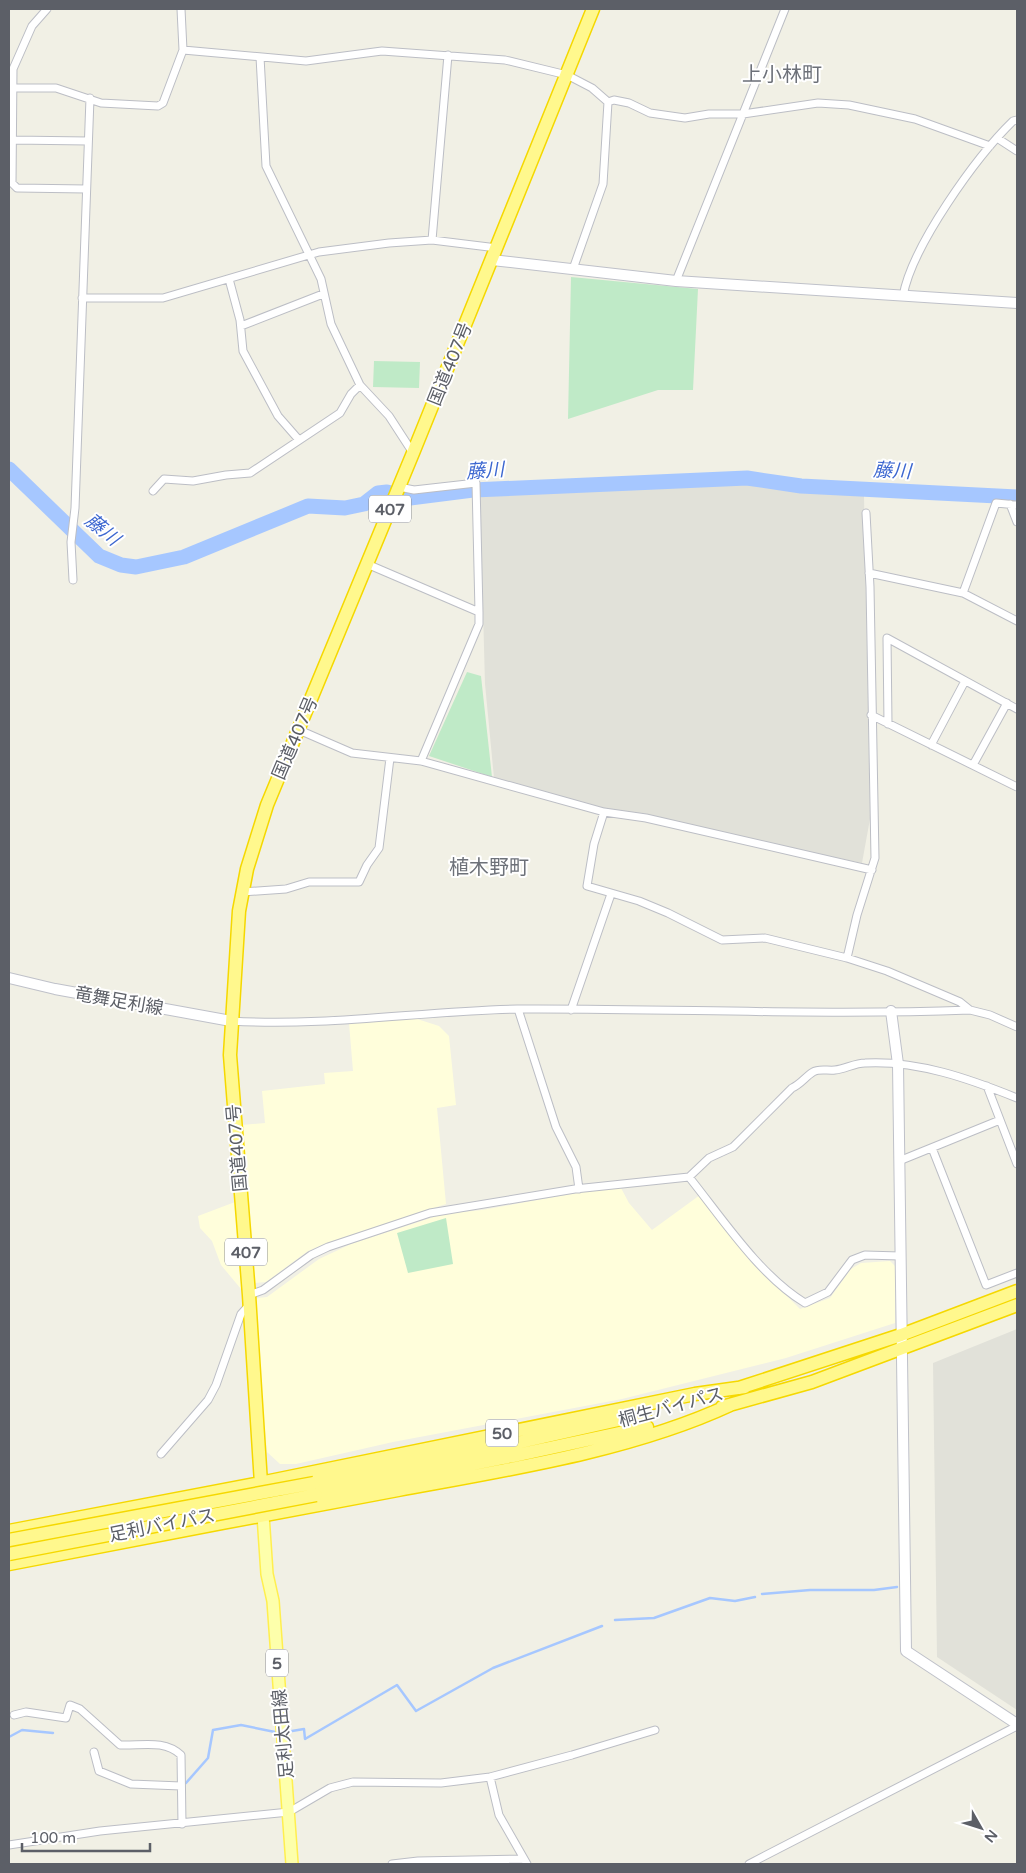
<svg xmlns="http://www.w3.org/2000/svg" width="1026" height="1873" font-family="'Varela Round','Noto Sans JP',sans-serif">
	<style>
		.commercial { fill: #fffedb }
		.industrial { fill: #e1e1d9 }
		.green { fill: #bfeac7 }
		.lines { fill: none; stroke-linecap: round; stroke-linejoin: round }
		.stream { stroke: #a6c7ff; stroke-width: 2.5 }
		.river { stroke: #a6c7ff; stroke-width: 15 }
		.street-casing { stroke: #bcbec5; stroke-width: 9 }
		.secondary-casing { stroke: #bfc1c9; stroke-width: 12 }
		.primary-casing { stroke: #ffef4f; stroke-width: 14 }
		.highway-casing { stroke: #f5d800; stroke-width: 15 }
		.street { stroke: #fff; stroke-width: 7 }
		.secondary { stroke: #fff; stroke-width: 10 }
		.primary { stroke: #fdffab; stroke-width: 11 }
		.highway { stroke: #fff88d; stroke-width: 12 }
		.highway-bridge-casing { stroke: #f5d800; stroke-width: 15; stroke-linecap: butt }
		.highway-bridge { stroke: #fff88d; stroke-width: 12 }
		.labels { text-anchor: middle; stroke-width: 4; stroke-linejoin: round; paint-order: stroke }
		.shield { fill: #fff; stroke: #8d8f95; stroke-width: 1 }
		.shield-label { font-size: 16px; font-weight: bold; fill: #5c5f67 }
		.street-label { font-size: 18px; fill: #5c5f67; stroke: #fff }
		.water-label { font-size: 19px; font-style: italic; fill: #3c67d0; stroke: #fff }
		.quarter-label { font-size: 20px; fill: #6d7179; stroke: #fff }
	</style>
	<rect width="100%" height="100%" fill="#f1f0e5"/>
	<!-- commercial -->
	<path class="commercial" d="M 414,1018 L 439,1026 L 449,1036 L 456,1105 L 437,1108 L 446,1204 L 324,1244 L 308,1251 L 266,1282 L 255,1283 L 241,1125 L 265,1123 L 262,1091 L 325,1084 L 324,1073 L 353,1071 L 349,1023 Z
		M 621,1188 L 629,1203 L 652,1230 L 700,1195 L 777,1286 L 800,1309 L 830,1298 L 851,1269 L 861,1263 L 890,1261 L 895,1266 L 895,1323 L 786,1358 L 622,1399 L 393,1442 L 296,1464 L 280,1464 L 267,1452 L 253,1301 L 258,1298 L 267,1297 L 319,1259 L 351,1244 L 443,1214 L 482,1210 L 594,1190 Z
		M 235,1202 L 241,1289 L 221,1265 L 212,1241 L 200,1228 L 198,1216 Z"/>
	<!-- industrial -->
	<path class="industrial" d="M 744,484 L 864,496 L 870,819 L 862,863 L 605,809 L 494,778 L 485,684 L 480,496 Z
		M 1017,1329 L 1017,1710 L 937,1657 L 933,1363 Z"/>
	<!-- green -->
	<path class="green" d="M 571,277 L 698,289 L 693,390 L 658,390 L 568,419 Z
		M 374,361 L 420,362 L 419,388 L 373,387 Z
		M 467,672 L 481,676 L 492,777 L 429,756 Z
		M 446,1218 L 453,1264 L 408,1273 L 397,1233 Z"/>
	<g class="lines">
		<!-- stream -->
		<path class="stream" d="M 762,1594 L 810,1590 L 874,1590 L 897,1587
			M 615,1620 L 654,1618 L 710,1598 L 735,1601 L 755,1597
			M 292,1731 L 304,1729 L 305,1739 L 397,1685 L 416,1711 L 493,1668 L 602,1626
			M 9,1737 L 22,1730 L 53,1733
			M 186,1783 L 208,1758 L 213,1730 L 241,1725 L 275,1732"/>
		<!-- river -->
		<path class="river" d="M 9,469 L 99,556 L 121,565 L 136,567 L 184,557 L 308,506 L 345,508 L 364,504 L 378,493 L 387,492 L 410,498 L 473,490 L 747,478 L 801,486 L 1017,497"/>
		<defs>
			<path id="street" d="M 47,9 L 32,26 L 13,69 L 12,183 L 17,188 L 86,189
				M 183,50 L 306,61 L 382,51 L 505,60 L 567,75 L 592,88 L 608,102 L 614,100 L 629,103 L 650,113 L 685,118 L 709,114 L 743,114 L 818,103 L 849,105 L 915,119 L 990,146
				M 260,57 L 266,166 L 321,279 L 331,324 L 360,385 L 389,416 L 413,453
				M 10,88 L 56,88 L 101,103 L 158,106 L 163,103 L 183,50 L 181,9
				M 997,138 L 1017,151
				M 13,140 L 88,141
				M 432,240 L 448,55
				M 573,269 L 603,184 L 608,102
				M 229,279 L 240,320 L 243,351 L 278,416 L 299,440
				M 676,281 L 785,9
				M 903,296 C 912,246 976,157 1013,121 L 1017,120
				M 82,298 L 163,298 L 319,252 L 389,243 L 432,240 L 497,248
				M 241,326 L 323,294
				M 399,487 L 414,490 L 476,483 L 479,612
				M 153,491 L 164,479 L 193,481 L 226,475 L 250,473 L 340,413 L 351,394 L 360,385
				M 1010,504 L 1017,522
				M 367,564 L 479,612 L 479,624 L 421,761
				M 869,573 L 963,593 L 1017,621
				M 73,580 L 71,542 L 75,508 L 90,98
				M 963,593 L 996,503 L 1017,505
				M 871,715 L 1017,787
				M 888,724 L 887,638 L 1017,709
				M 299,730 L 352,753 L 421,761 L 604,812 L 646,818 L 872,870
				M 931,745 L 965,681
				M 973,765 L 1007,703
				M 604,812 L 594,844 L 587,886 L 639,901 L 668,913 L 722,940 L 765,938 L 847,958 L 887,971 L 960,1002 L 970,1010
				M 242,892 L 286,889 L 309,882 L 359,882 L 367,865 L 379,848 L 390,758
				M 847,958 L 857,915 L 875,858 L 870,587 L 866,513
				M 518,1009 L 556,1127 L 576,1167 L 579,1189
				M 571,1010 L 611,894
				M 231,1021 C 326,1027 422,1011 517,1009 C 668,1008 819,1016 970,1010 L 990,1015 L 1017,1027
				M 987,1086 L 1017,1164
				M 932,1148 L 986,1285 L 1017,1273
				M 899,1161 L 1000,1120
				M 689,1177 C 722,1218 759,1275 805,1303 L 828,1292 L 852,1260 L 865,1255 L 900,1256
				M 249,1295 L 263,1290 L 311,1255 L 328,1247 L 430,1213 L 575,1189 L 689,1177 L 709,1158 L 733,1147 L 792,1088 C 801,1084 805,1077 813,1072 C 819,1068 828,1071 835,1070 C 845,1069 855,1063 865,1063 C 917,1060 970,1079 1017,1098
				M 161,1454 L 208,1400 L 216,1385 L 241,1314 L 249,1305
				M 14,1715 L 26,1712 L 66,1718 L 70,1705 L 80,1709 L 120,1745 C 141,1746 164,1739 181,1755 L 182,1824
				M 94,1752 L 99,1771 L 131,1784 L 181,1786
				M 490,1777 L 499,1815 L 527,1864
				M 9,1845 L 100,1831 L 289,1812 L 330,1788 L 353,1782 L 441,1783 L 490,1777 L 572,1755 L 655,1730
				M 392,1864 L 418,1861 L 523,1859
				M 749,1864 L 1017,1726"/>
			<path id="secondary" d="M 492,260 L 676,281 L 1017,303
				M 9,978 L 55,989 L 231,1021
				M 891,1011 L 898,1064 L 906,1651 L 1017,1724"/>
			<path id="primary" d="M 263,1515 L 267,1574 L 273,1601 L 292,1864"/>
			<path id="highway" d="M 739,1388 L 901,1335 L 1017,1291
				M 722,1407 L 812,1382 L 1017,1305
				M 314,1483 L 512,1444 L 645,1414
				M 316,1495 L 513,1456 L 647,1427
				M 263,1515 L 249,1295 L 230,1055 L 239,911 L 247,869 L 267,805 L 413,453 L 593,9
				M 9,1531 L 260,1483 L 695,1394 L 745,1387
				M 9,1564 C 139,1539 268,1514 398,1490 C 506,1470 631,1451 730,1405"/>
		</defs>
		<!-- street casing -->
		<use href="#street" class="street-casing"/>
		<!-- secondary casing -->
		<use href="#secondary" class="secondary-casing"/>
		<!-- primary casing -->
		<use href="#primary" class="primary-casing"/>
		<!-- highway casing -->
		<use href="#highway" class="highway-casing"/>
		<!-- street -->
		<use href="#street" class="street"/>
		<!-- secondary -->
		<use href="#secondary" class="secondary"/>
		<!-- primary -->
		<use href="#primary" class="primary"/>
		<!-- highway -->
		<use href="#highway" class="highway"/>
		<defs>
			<path id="highway-bridge" d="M 9,1540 L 314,1483
				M 9,1554 L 316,1495"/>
		</defs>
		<!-- highway-bridge casing -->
		<use href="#highway-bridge" class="highway-bridge-casing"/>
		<!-- highway-bridge -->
		<use href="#highway-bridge" class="highway-bridge"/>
	</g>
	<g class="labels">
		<!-- shield labels -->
		<g class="shield">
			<rect x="369" y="495.5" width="42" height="27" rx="4"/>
			<rect x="225" y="1238.5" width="42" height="27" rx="4"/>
			<rect x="486" y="1419.5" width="32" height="27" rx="4"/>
			<rect x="266" y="1649.5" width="22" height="27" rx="4"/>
		</g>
		<g class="shield-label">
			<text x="390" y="515">407</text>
			<text x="246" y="1258">407</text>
			<text x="502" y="1439">50</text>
			<text x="277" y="1669">5</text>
		</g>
		<!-- street labels -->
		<g class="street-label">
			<text transform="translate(450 364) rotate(-68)" y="6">国道407号</text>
			<text transform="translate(295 738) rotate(-67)" y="6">国道407号</text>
			<text transform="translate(119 1001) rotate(10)" y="6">竜舞足利線</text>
			<text transform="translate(237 1148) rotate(-95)" y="6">国道407号</text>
			<text transform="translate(671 1407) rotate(-15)" y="6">桐生バイパス</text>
			<text transform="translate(162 1525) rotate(-11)" y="6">足利バイパス</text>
			<text transform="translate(283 1734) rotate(-95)" y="6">足利太田線</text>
		</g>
		<!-- water labels -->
		<g class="water-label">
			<text transform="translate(485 470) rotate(-4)" y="7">藤川</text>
			<text transform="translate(892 470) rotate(3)" y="7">藤川</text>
			<text transform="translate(103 529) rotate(39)" y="7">藤川</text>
		</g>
		<!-- quarter labels -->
		<g class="quarter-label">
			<text x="782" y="81">上小林町</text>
			<text x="489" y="874">植木野町</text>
		</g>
	</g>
	<!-- border -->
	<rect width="1026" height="1873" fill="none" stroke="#5c5f67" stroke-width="20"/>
	<!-- north arrow -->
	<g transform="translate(981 1828) rotate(129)" stroke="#ffffff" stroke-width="4" paint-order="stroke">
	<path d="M0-4L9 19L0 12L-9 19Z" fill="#5c5f67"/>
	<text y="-8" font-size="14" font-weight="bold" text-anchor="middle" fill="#5c5f67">N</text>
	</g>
	<!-- scale -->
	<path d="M22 1843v8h128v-8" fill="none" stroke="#5c5f67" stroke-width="2.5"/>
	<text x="30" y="1843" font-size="15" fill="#5c5f67" stroke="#ffffff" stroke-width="4" paint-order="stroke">100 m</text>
</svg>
